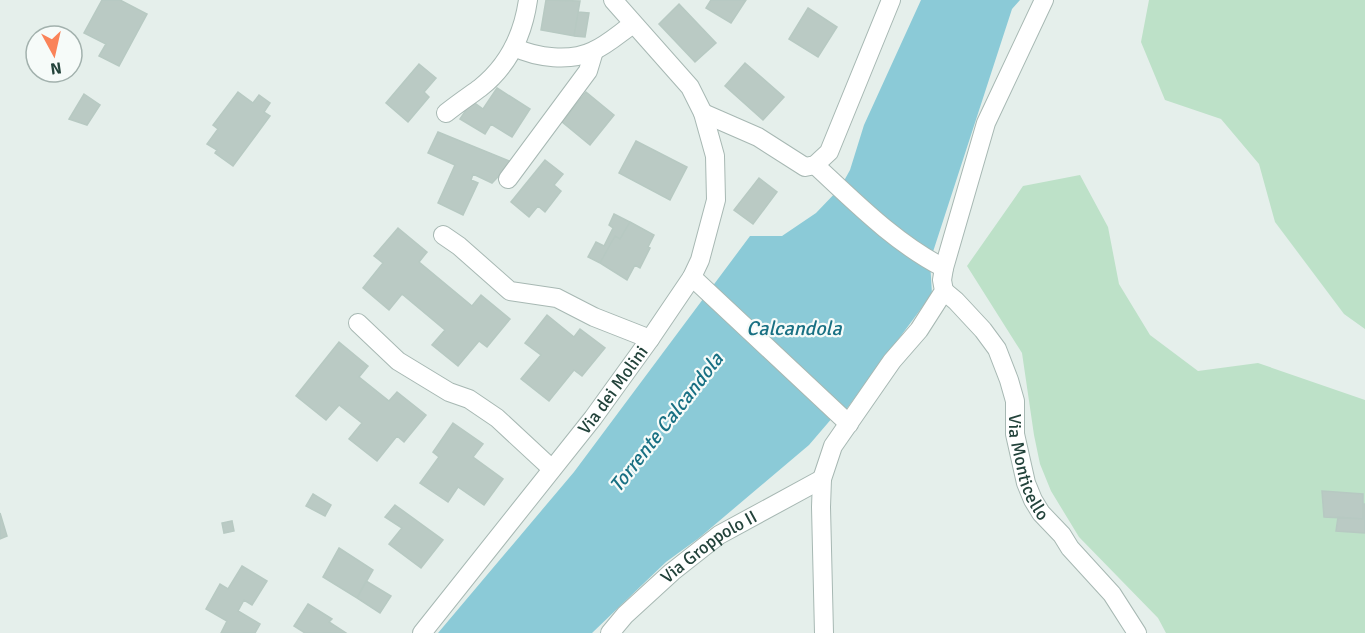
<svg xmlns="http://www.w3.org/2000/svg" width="1365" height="633" font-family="Signika,sans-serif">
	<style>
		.green { fill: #bde1c8 }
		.water { fill: #8bcad7 }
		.building { fill: #bacac4; stroke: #b7c9c2; stroke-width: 1.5 }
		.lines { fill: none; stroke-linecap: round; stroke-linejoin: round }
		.minor-casing { stroke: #a7b8b3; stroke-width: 20 }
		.tertiary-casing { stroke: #a7b8b3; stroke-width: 20 }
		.minor { stroke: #fff; stroke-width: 18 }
		.tertiary { stroke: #fff; stroke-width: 18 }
		.labels { text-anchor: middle; stroke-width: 4.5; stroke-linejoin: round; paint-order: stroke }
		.street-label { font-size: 18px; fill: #23433b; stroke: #f6fbf9 }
		.water-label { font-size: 20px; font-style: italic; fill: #187083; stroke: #f6fbf9 }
	</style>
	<rect width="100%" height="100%" fill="#e5efeb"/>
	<!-- green -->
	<path class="green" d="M 1149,0 L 1365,0 L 1365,329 L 1344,314 L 1275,222 L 1259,164 L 1221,119 L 1165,100 L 1141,42 Z
		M 1080,175 L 1108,227 L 1119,284 L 1150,335 L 1198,371 L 1258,363 L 1365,400 L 1365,633 L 1166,633 L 1158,618 L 1079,537 L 1051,491 L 1040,464 L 1034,435 L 1022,353 L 967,266 L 1023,186 Z"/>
	<!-- water -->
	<path class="water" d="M 921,0 L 1020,0 L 1012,9 L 930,261 L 932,294 L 845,411 L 839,410 L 809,445 L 699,538 L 666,562 L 592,633 L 438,633 L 574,472 L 750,236 L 782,236 L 816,213 L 840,188 L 850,170 L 864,125 Z"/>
	<!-- building -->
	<path class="building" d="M 102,0 L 120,0 L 147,14 L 119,66 L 99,56 L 106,44 L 84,33 Z
		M 546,0 L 580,1 L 574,36 L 541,30 Z
		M 711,0 L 746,0 L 731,23 L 706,8 Z
		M 679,4 L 716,43 L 695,62 L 659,24 Z
		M 808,8 L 837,27 L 818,57 L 789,39 Z
		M 578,12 L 589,13 L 585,37 L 574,36 Z
		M 745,63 L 784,97 L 763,120 L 725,86 Z
		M 419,64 L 436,78 L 424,92 L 429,97 L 408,122 L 386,103 Z
		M 497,88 L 530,109 L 512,137 L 491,124 L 485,134 L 460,119 L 472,101 L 483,109 Z
		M 238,92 L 253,103 L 259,95 L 270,103 L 264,112 L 270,116 L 233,166 L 215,153 L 217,150 L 207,144 L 218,129 L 213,125 Z
		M 586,92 L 614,115 L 590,145 L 562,122 Z
		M 84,94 L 100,105 L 87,125 L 69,119 Z
		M 438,132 L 512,162 L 492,183 L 473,174 L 471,180 L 478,183 L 463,215 L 438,203 L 455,165 L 428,153 Z
		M 636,141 L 687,167 L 670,200 L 619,173 Z
		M 545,160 L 563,174 L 554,185 L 561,191 L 545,212 L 538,206 L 529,217 L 511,202 Z
		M 759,178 L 777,192 L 753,224 L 734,210 Z
		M 614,214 L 630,222 L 620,239 L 615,236 L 600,263 L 588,257 L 596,242 L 604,246 L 613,228 L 609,225 Z
		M 630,222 L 654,235 L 648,247 L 650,248 L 640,268 L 635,265 L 627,280 L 600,263 L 615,236 L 620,239 Z
		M 398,228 L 427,252 L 419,262 L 472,306 L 481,295 L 510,319 L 487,347 L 479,341 L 458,366 L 432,345 L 445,330 L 402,294 L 389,310 L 363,288 L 383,263 L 374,256 Z
		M 547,315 L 574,337 L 580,329 L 605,348 L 582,376 L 574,370 L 549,401 L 521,379 L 541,355 L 525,343 Z
		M 339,342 L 368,366 L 359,377 L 389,401 L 397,392 L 426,415 L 404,442 L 397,436 L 377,461 L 349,439 L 362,423 L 339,405 L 326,420 L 296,396 Z
		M 453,423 L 483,444 L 473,457 L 503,479 L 484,505 L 458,487 L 448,502 L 420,483 L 439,457 L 433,452 Z
		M 1322,491 L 1363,494 L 1363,519 L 1324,517 Z
		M 313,494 L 331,505 L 325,516 L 306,506 Z
		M 1363,504 L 1365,504 L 1365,533 L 1336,531 L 1338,517 L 1363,519 Z
		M 395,505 L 443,540 L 421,568 L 389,544 L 402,528 L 385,517 Z
		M 0,513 L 7,536 L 0,539 Z
		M 232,521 L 234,531 L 224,533 L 222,523 Z
		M 339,548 L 373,570 L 357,598 L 323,577 Z
		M 242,566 L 267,581 L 252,605 L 244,600 L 238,611 L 260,624 L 255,633 L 221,633 L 227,621 L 206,609 L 220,584 L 228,589 Z
		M 366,581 L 391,596 L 380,613 L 357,598 Z
		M 308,604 L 332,619 L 329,622 L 346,633 L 305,633 L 294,626 Z"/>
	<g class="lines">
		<defs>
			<g id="minor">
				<path d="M 514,47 C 537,58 570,62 593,51 C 607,45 620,33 633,24"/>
				<path d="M 446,113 C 457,104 469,96 480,88 C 509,65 523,35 528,0"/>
				<path d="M 815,165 C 855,202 895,243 944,268"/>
				<path d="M 508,179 L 588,71 L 594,51"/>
				<path d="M 443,235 L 459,246 L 510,291 L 557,298 L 594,317 L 650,339"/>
				<path d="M 692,277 L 849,424"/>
				<path id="s1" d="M 944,291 L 956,301 L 983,330 L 997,349 L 1009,380 L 1015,401 L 1015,434 L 1026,483 L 1033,500 L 1041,513 L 1062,535 L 1070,548 L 1112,594 L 1137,633"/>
				<path d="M 358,323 L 398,361 L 449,392 L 469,399 L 497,418 L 552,469"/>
				<path id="s2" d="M 610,633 L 625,615 L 672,572 L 719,535 L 822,479"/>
				<path d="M 824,633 L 821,507 L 822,479 L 833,446 L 892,361 L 919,330 L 944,291 L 942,280 L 944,268 L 986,123 L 1044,0"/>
			</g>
			<g id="tertiary">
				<path d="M 703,113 L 758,137 L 805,167 L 815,165 L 829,152 L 891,0"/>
				<path id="s3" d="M 422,633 L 593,418 L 650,339 L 692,277 L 700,260 L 716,200 L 715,156 L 703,113 L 690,87 L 613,0"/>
			</g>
		</defs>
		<!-- minor casing -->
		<use href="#minor" class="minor-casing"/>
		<!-- tertiary casing -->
		<use href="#tertiary" class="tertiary-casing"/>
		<!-- minor -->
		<use href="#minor" class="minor"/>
		<!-- tertiary -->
		<use href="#tertiary" class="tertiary"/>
	</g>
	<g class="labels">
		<!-- street labels -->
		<g class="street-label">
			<text dy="6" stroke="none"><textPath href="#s3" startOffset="309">Via dei Molini</textPath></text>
			<text dy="6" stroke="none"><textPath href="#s1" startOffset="202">Via Monticello</textPath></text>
			<text dy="6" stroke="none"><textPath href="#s2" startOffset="132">Via Groppolo II</textPath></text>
		</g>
		<!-- water labels -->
		<g class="water-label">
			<text x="794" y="335">Calcandola</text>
			<text transform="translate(666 422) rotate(-52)" y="7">Torrente Calcandola</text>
		</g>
	</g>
	<!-- north arrow -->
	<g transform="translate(54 54) rotate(172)"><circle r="28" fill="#f6fbf9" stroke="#a2b1ad" stroke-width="1.5"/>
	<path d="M0-4.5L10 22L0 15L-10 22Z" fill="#fa8359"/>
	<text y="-9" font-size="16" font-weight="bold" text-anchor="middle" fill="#23433b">N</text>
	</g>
</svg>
